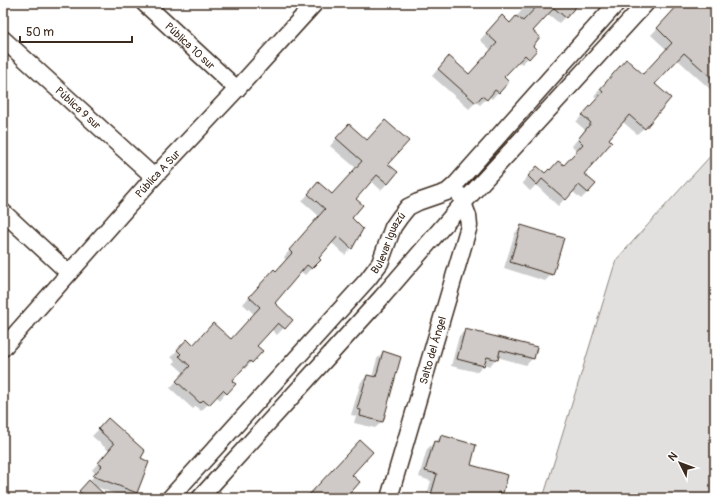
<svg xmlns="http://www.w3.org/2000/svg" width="718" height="501" font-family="Pangolin,sans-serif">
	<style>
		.green { fill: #e2e0de; stroke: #8e857e }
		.shadow { fill: #0003 }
		.building { fill: #cfcac7; stroke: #3b2a1e }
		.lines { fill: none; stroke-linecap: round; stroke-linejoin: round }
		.minor-casing { stroke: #3b2a1e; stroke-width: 19 }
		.minor { stroke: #fff; stroke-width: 16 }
		.labels { text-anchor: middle; stroke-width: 4; stroke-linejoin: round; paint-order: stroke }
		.street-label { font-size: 11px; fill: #3b2a1e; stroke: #fff }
	</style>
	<rect width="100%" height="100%" fill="#fff"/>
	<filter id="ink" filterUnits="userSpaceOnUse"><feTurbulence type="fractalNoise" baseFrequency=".025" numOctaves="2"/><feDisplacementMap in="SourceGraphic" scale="8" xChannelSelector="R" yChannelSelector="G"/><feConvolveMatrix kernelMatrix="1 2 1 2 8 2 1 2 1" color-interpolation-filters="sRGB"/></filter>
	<g filter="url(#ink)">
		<!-- green -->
		<path class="green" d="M 715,151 L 715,498 L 543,498 L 616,260 Z"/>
		<!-- shadow -->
		<path class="shadow" d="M 517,3 L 578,3 L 559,23 L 548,14 L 532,31 L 531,46 L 536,50 L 522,64 L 518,61 L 503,77 L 498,92 L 492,99 L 489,96 L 480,105 L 476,102 L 469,109 L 432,76 L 442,64 L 469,76 L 491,50 L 480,40 L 495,23 L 510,24 L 523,9 Z
			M 679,3 L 715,3 L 715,85 L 711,90 L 677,59 L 654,84 L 644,128 L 637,134 L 623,122 L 607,140 L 583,174 L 588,192 L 581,199 L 572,191 L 558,206 L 536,185 L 530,191 L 522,183 L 530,174 L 545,174 L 563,166 L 577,151 L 572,146 L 585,130 L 576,122 L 597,99 L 594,96 L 620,67 L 643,75 L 667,50 L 651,35 L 672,13 L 671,12 Z
			M 385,121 L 387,164 L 397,173 L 381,190 L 371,181 L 355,199 L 350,218 L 351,248 L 345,255 L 331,242 L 317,258 L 319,260 L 305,275 L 300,271 L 273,303 L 291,320 L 277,335 L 271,329 L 256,346 L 251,362 L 245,369 L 243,367 L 231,381 L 226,393 L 220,400 L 216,396 L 201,411 L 196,406 L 193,409 L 170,388 L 184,373 L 173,363 L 175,361 L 171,357 L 180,347 L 231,340 L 254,314 L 243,304 L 267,277 L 275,272 L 286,260 L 284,257 L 319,216 L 302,201 L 312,190 L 332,195 L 356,168 L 330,146 L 342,132 L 366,141 Z
			M 521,227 L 552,274 L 545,281 L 504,268 L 515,233 Z
			M 466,330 L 533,358 L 526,365 L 497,357 L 490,366 L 484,364 L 477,372 L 451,366 L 459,336 Z
			M 383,352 L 400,357 L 382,422 L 375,428 L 354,423 L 356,416 L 351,415 L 361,382 L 367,376 L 372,377 L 377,359 Z
			M 102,426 L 140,459 L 148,462 L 136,493 L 131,498 L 126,498 L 94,486 L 107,498 L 73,498 L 96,474 L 92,470 L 109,451 L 92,436 Z
			M 442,436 L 469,465 L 502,492 L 497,498 L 426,498 L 431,481 L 419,477 L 427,449 Z"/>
		<!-- building -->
		<path class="building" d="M 540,3 L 579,3 L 566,18 L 554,8 L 533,31 L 540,37 L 533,46 L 537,50 L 529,59 L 525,55 L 504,77 L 509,82 L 499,93 L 495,90 L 487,100 L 482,96 L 476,103 L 438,69 L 449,56 L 469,74 L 497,43 L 486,33 L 502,15 L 510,23 L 516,16 L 523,21 Z
			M 680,3 L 715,3 L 715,81 L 684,53 L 655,84 L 671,98 L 645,129 L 629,115 L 609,139 L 612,142 L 584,174 L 596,184 L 588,193 L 579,185 L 566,200 L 542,179 L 537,185 L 528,176 L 537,166 L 545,173 L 549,169 L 550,170 L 558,161 L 564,165 L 583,144 L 578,139 L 591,123 L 582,115 L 603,92 L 600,89 L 626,59 L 643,74 L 672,43 L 657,28 Z
			M 385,120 L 409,141 L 388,164 L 398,172 L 388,184 L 377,175 L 356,199 L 363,205 L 352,218 L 363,229 L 352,249 L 338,236 L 319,258 L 321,260 L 312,269 L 307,265 L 275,303 L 293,320 L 285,329 L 278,323 L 257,346 L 263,351 L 252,363 L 250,361 L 232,381 L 236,384 L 227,394 L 223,390 L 209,405 L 203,400 L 200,403 L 176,381 L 190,366 L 179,356 L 181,354 L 177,350 L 187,339 L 193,345 L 213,323 L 231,339 L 260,307 L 249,297 L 274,269 L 276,271 L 292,253 L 289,250 L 325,209 L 308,194 L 318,182 L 332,194 L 362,161 L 336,138 L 349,124 L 367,140 Z
			M 521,225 L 564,238 L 553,275 L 510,262 Z
			M 465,329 L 537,347 L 534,359 L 500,350 L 498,360 L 487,357 L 484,366 L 457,359 Z
			M 383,351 L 401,357 L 383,422 L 360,416 L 361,410 L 357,409 L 367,375 L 376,377 Z
			M 108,418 L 145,451 L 141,458 L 149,462 L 137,493 L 93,476 L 102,466 L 98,463 L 114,444 L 98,429 Z
			M 441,435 L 476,445 L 471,465 L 508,475 L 503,493 L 498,492 L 497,498 L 430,498 L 437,474 L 425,471 L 434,441 L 439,442 Z
			M 360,440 L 373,452 L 352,475 L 360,482 L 346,498 L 306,498 Z
			M 89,480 L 108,498 L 87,498 L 79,491 Z"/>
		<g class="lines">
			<defs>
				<g id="minor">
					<path id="s1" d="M 144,3 L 237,89"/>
					<path id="s2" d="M 3,39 L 154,177"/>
					<path d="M 3,212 L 69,273"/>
					<path id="s3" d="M 3,348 L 154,177 L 237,89 L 315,3"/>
					<path id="s4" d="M 170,498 L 368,279 L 380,263 L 393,227 L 400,217 L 408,207 L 418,202 L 447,192 L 455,185 L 617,3"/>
					<path d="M 200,498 L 382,297 L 464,202 L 646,3"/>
					<path id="s5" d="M 389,498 L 469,226 L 468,216 L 460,195"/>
				</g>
			</defs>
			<!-- minor casing -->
			<use href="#minor" class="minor-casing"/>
			<!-- minor -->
			<use href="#minor" class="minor"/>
		</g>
	</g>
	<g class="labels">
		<!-- street labels -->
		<g class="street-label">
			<text dy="4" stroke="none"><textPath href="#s1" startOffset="63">Pública 10 sur</textPath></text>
			<text dy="4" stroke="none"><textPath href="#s2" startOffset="102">Pública 9 sur</textPath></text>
			<text dy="4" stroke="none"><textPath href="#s3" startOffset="233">Pública A Sur</textPath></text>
			<text dy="4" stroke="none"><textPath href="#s4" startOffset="337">Bulevar Iguazú</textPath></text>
			<text dy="4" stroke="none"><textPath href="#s5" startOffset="154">Salto del Ángel</textPath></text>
		</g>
	</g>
	<!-- margin -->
	<rect width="718" height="501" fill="none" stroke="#fff" stroke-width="16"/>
	<rect x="8" y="8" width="702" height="485" fill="none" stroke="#3b2a1e" stroke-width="1.5" filter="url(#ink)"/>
	<!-- north arrow -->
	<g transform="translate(680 463) rotate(312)" stroke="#ffffff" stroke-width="3" paint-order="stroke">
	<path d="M0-3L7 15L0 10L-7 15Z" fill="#3b2a1e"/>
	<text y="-6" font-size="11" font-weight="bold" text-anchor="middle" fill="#3b2a1e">N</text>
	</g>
	<!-- scale -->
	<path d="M20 36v6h112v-6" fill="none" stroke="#3b2a1e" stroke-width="2"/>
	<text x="26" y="36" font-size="12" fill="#3b2a1e" stroke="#ffffff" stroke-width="3" paint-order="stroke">50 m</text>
</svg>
